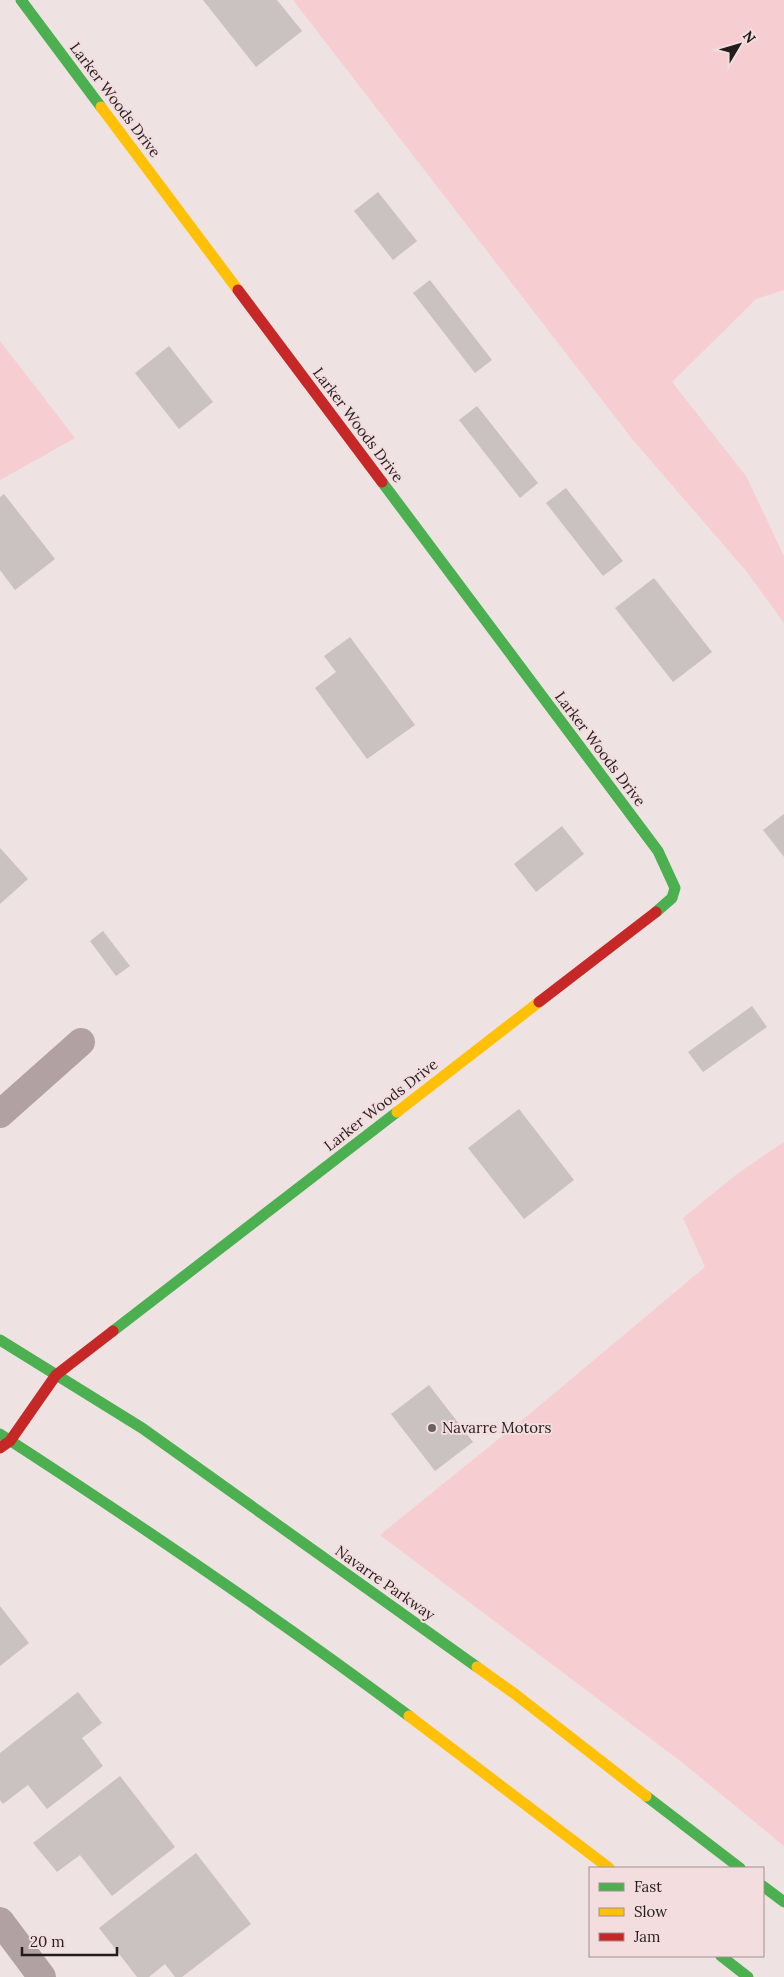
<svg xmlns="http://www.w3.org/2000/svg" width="784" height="1977" font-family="Lora,serif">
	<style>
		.green { fill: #f6cdd0 }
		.building { fill: #cac1c1 }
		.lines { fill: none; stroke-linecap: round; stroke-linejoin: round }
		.street { stroke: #b2a1a2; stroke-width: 28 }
		.fast { stroke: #4caf50; stroke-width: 11 }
		.slow { stroke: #ffc107; stroke-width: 11 }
		.jam { stroke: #c62828; stroke-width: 11 }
		.poi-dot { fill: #6a6161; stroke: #f3ddde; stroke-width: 2 }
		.labels { text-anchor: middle; stroke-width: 4; stroke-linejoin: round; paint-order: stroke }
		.street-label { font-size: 15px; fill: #231c1c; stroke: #f3ddde }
		.poi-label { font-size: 15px; fill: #231c1c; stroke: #f3ddde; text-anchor: start }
	</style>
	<rect width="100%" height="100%" fill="#eee2e2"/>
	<!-- green -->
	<path class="green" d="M 293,0 L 784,0 L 784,290 L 756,299 L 672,382 L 746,476 L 784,556 L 784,623 L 747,572 L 633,440 Z
		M 0,341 L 75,438 L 0,480 Z
		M 784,1142 L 784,1846 L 683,1763 L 380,1535 L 532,1412 L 705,1267 L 683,1218 L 737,1174 Z"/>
	<!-- building -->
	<path class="building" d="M 203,0 L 277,0 L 302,31 L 256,67 Z
		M 378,192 L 417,241 L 393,260 L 354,211 Z
		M 430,280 L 492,360 L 475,373 L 413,293 Z
		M 169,346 L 213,402 L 179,429 L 135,373 Z
		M 477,406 L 538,483 L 520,498 L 459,420 Z
		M 566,488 L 623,561 L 603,576 L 546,503 Z
		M 4,494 L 55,559 L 15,590 L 0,570 L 0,497 Z
		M 654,578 L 712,652 L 673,682 L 615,608 Z
		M 350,637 L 415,725 L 367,759 L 315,688 L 336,672 L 324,656 Z
		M 784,814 L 784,857 L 763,830 Z
		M 562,826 L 584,854 L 536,892 L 514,864 Z
		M 0,848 L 28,879 L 0,904 Z
		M 103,931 L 130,966 L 116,976 L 90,941 Z
		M 752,1006 L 767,1027 L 703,1072 L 688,1052 Z
		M 519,1109 L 574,1180 L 524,1219 L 468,1148 Z
		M 429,1385 L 473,1442 L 435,1471 L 391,1414 Z
		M 0,1606 L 29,1643 L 0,1666 Z
		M 78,1692 L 102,1723 L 82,1738 L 103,1766 L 47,1809 L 28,1785 L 3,1804 L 0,1800 L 0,1753 Z
		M 120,1776 L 175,1847 L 112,1896 L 80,1855 L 57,1872 L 33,1843 Z
		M 196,1853 L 251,1924 L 182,1977 L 175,1977 L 165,1964 L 149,1977 L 137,1977 L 99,1928 Z"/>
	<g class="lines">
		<!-- street -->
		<path class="street" d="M 0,1114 L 81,1042
			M 0,1921 L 42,1977"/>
		<!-- fast -->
		<path class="fast" d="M 21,0 L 101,107
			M 382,482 L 658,851 L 675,888 L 672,898 L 656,912
			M 113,1331 L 397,1112
			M 0,1340 L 142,1428 L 477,1667
			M 0,1434 C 139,1524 276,1617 409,1716
			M 646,1796 L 740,1868
			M 763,1886 L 784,1902
			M 721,1956 L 748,1977"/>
		<!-- slow -->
		<path class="slow" d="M 101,107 L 238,290
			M 397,1112 L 539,1002
			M 477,1667 L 515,1694 L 646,1796
			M 409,1716 L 609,1868"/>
		<!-- jam -->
		<path class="jam" d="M 238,290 L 382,482
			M 539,1002 L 656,912
			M 0,1448 L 10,1441 L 56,1375 L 113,1331"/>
	</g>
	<!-- markers -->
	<circle class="poi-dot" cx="432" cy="1428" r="5"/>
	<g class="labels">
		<!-- street labels -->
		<g class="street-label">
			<text transform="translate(115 100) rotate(53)" y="5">Larker Woods Drive</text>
			<text transform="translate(358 425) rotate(53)" y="5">Larker Woods Drive</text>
			<text transform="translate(600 749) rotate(53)" y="5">Larker Woods Drive</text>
			<text transform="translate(381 1105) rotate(-38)" y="5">Larker Woods Drive</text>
			<text transform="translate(385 1583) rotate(35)" y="5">Navarre Parkway</text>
		</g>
		<!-- poi labels -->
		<g class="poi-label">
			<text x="442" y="1433">Navarre Motors</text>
		</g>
	</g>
	<!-- legend -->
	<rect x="589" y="1867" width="175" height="90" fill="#f3ddde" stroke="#a09090"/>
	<rect x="599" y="1883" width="25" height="8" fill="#4caf50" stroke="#a09090"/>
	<text x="634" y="1892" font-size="15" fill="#231c1c">Fast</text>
	<rect x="599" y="1908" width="25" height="8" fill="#ffc107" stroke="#a09090"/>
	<text x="634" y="1917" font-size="15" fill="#231c1c">Slow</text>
	<rect x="599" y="1933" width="25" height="8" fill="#c62828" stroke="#a09090"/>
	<text x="634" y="1942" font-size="15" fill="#231c1c">Jam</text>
	<!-- north arrow -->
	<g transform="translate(739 45) rotate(52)" stroke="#f3ddde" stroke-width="4" paint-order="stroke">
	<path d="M0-4L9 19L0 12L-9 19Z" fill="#231c1c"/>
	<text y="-8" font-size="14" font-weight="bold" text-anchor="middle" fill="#231c1c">N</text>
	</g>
	<!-- scale -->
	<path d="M22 1947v8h95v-8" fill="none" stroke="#231c1c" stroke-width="2.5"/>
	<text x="30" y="1947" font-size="15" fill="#231c1c" stroke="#f3ddde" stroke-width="4" paint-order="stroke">20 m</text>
</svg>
